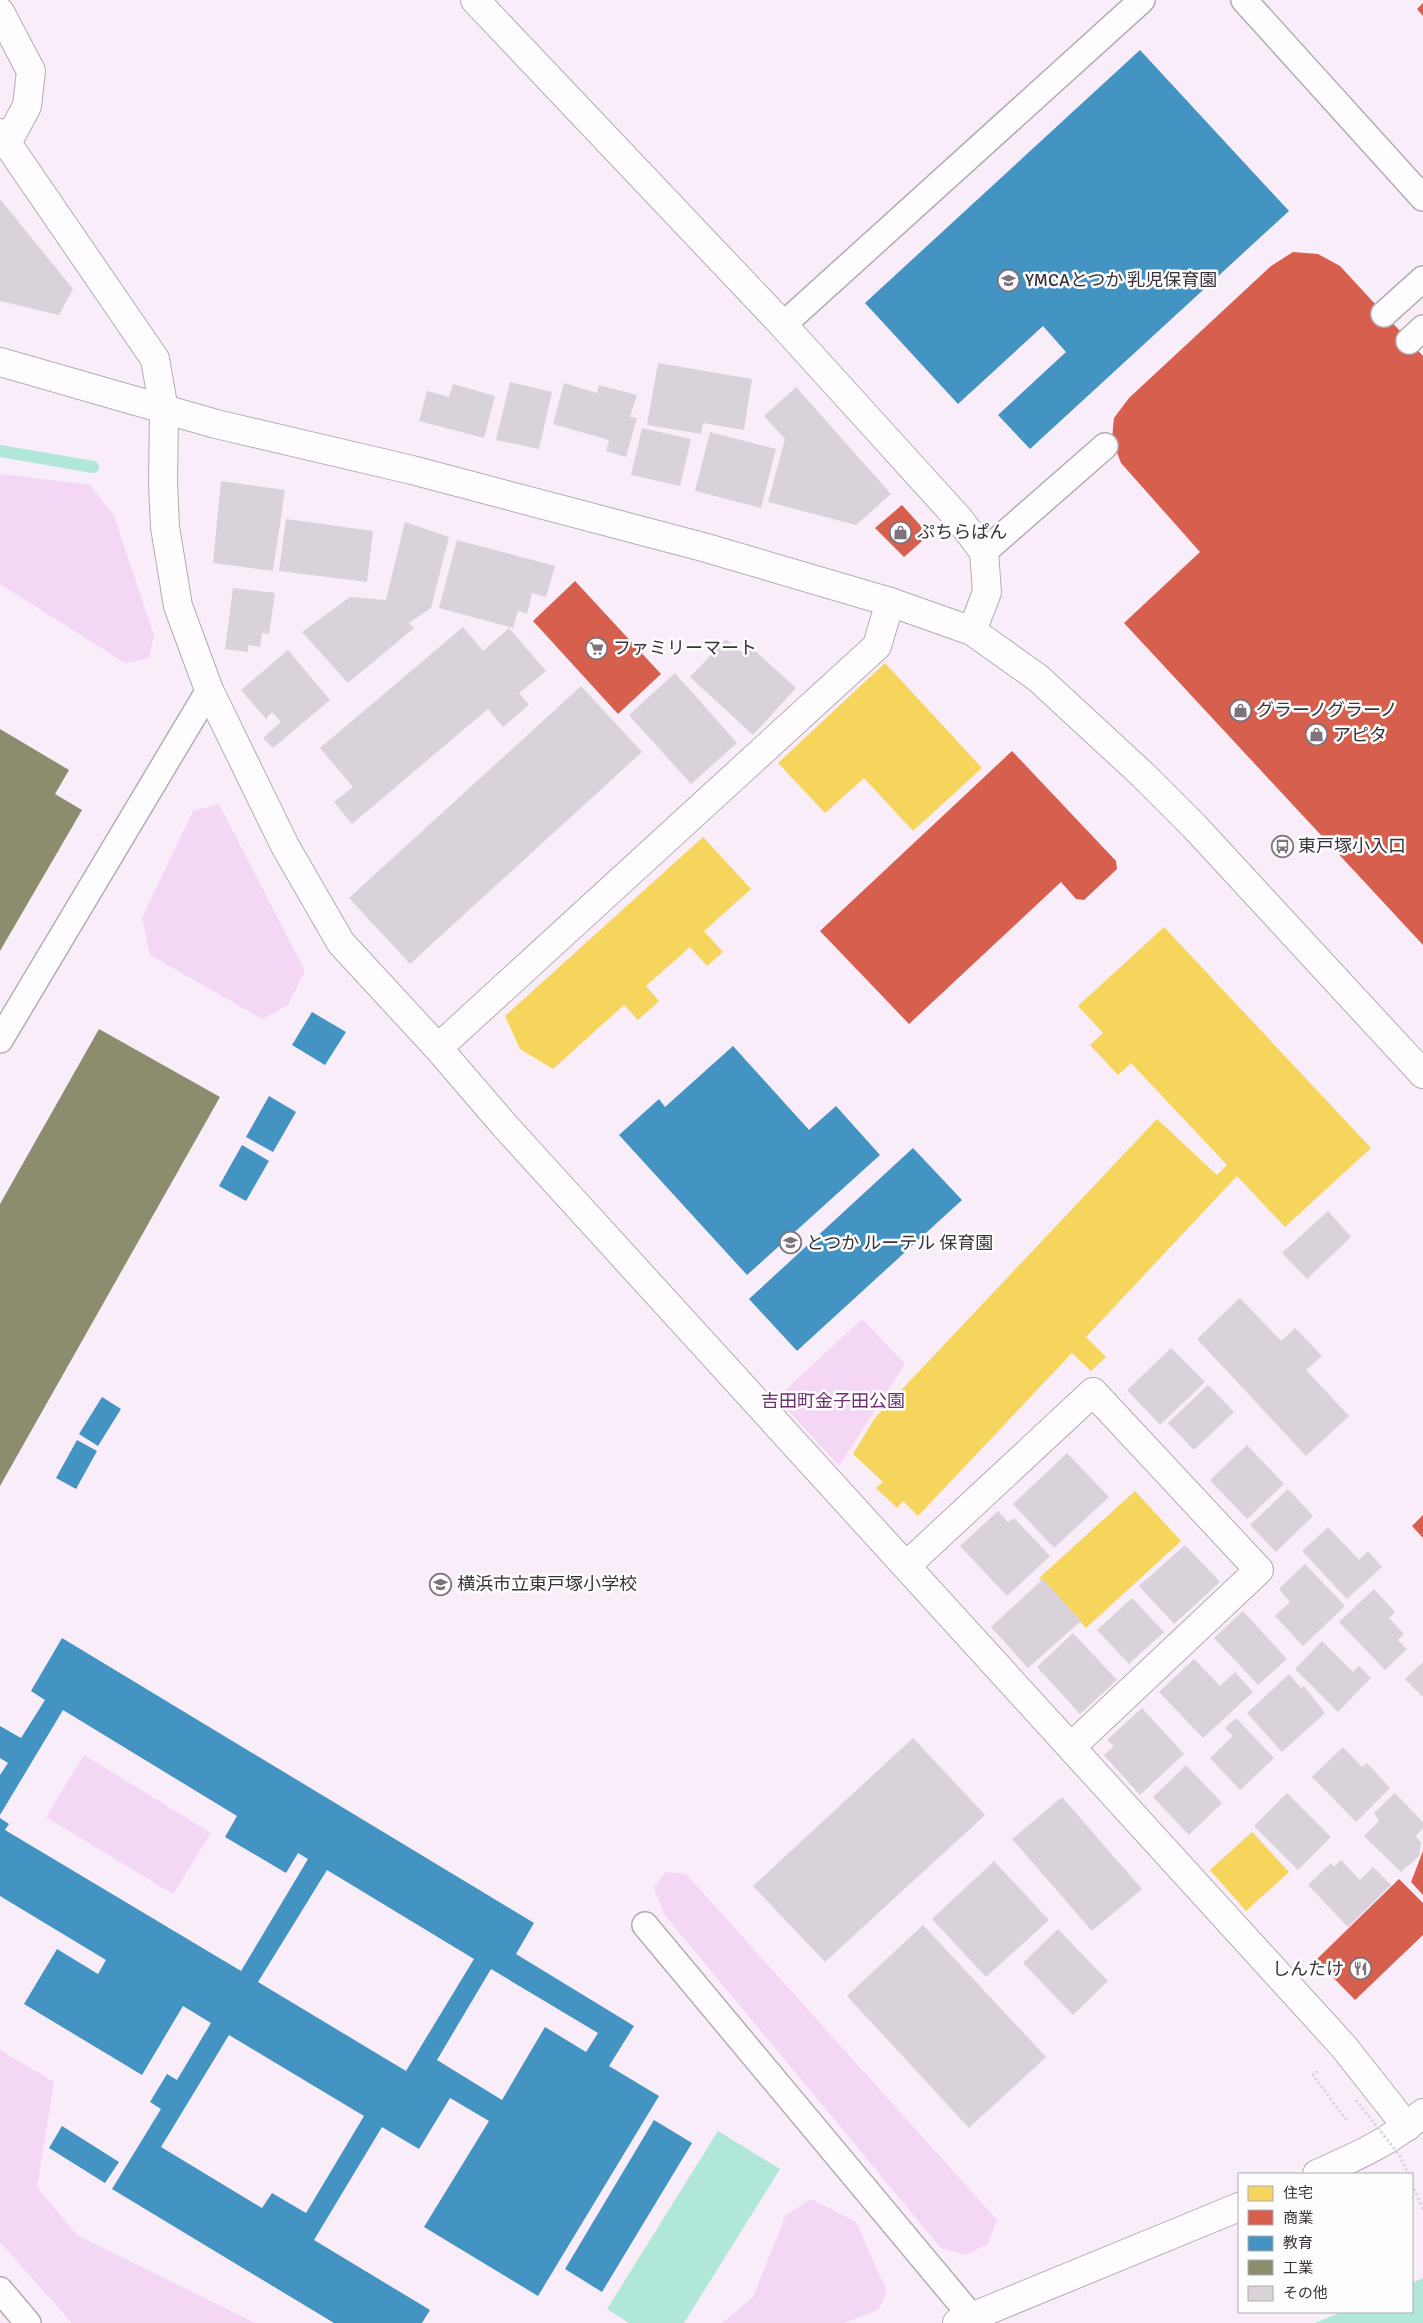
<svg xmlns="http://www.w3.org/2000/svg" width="1423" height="2323" font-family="Signika,'Noto Sans JP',sans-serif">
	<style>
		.green { fill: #f4d6f5 }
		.water { fill: #b0e7d9 }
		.homes { fill: #f6d55c }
		.shops { fill: #d6604d }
		.schools { fill: #4393c3; fill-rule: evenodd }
		.industry { fill: #8c8c6e }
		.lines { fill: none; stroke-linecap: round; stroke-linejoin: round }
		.stream { stroke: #b0e7d9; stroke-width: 12 }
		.building { fill: #dad2da }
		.lane-casing { stroke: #b4acb4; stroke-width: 28 }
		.street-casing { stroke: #b4acb4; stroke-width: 30 }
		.secondary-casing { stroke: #b4acb4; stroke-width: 30 }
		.path { stroke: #dad7da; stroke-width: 3; stroke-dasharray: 2.5 2.5; stroke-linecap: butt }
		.lane { stroke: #fefcfe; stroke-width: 25 }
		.street { stroke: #fefcfe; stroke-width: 28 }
		.secondary { stroke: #fefcfe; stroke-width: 28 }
		.path-bridge { stroke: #dad7da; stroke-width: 3; stroke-dasharray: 2.5 2.5; stroke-linecap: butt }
		.labels { text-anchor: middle; stroke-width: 5; stroke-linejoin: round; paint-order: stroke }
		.poi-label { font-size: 18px; fill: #3a323a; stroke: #fdfdfd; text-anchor: start }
		.park-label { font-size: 18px; fill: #6c316f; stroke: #fdfdfd }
	</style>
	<rect width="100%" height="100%" fill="#f8edf8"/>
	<!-- green -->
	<path class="green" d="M 0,474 L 90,485 L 114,516 L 154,635 L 149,658 L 125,663 L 0,584 Z
		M 219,804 L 305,971 L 288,1005 L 262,1019 L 150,955 L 142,918 L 193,811 Z
		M 862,1319 L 905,1364 L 839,1466 L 777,1398 Z
		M 84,1755 L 211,1833 L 173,1894 L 46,1817 Z
		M 666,1872 L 686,1874 L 997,2220 L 988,2244 L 965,2255 L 941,2248 L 664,1914 L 654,1887 Z
		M 0,2050 L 54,2082 L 37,2187 L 77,2235 L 255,2323 L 72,2323 L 0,2242 Z
		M 811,2199 L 856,2222 L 887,2292 L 878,2310 L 844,2323 L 722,2323 L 753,2297 L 786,2215 Z"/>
	<!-- water -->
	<path class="water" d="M 718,2131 L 780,2169 L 684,2323 L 629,2323 L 607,2309 Z
		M 1423,2278 L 1423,2323 L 1315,2323 L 1342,2312 L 1412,2312 L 1412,2283 Z"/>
	<!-- homes -->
	<path class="homes" d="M 885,663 L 982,768 L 913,831 L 864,778 L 825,813 L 778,763 Z
		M 703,837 L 751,889 L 704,931 L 723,952 L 707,966 L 690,947 L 646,986 L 659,1001 L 638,1020 L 624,1005 L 553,1069 L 520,1049 L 505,1016 Z
		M 1164,927 L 1371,1148 L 1285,1227 L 1237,1176 L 1086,1337 L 1106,1357 L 1091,1371 L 1072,1353 L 918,1516 L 903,1501 L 897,1508 L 876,1488 L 883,1482 L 853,1454 L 875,1418 L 1157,1119 L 1217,1175 L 1227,1165 L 1131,1063 L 1118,1075 L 1090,1045 L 1103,1033 L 1078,1006 Z
		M 1135,1491 L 1181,1541 L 1086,1628 L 1039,1578 Z
		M 1252,1832 L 1289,1872 L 1246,1911 L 1210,1870 Z"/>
	<!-- shops -->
	<path class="shops" d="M 1423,3 L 1423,16 L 1417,9 Z
		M 1293,252 L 1318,254 L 1340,266 L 1423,356 L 1423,945 L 1124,623 L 1200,552 L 1121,463 L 1112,439 L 1114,418 L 1129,398 L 1271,266 Z
		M 902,505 L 929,535 L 904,557 L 875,528 Z
		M 575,581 L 661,674 L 618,714 L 533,621 Z
		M 1012,751 L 1116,861 L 1117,869 L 1084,900 L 1076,899 L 1061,882 L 909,1024 L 820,931 Z
		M 1423,1515 L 1423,1538 L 1412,1526 Z
		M 1423,1851 L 1423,1895 L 1411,1882 Z
		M 1399,1879 L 1423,1903 L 1423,1935 L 1355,2000 L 1316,1960 Z"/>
	<!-- schools -->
	<path class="schools" d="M 1140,50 L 1289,211 L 1030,449 L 998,415 L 1066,352 L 1043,326 L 958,404 L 865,303 Z
		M 312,1012 L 346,1032 L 325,1065 L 292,1045 Z
		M 733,1046 L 809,1130 L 836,1106 L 880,1155 L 747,1275 L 619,1135 L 659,1099 L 665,1107 Z
		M 269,1096 L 296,1112 L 273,1152 L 246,1137 Z
		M 242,1145 L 269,1161 L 246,1201 L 219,1186 Z
		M 913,1148 L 962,1200 L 797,1351 L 749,1299 Z
		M 102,1397 L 121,1409 L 98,1446 L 79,1434 Z
		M 77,1440 L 97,1451 L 76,1489 L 56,1478 Z
		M 62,1638 L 534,1923 L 516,1954 L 634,2026 L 609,2066 L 659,2096 L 538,2296 L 424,2227 L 489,2121 L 450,2098 L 419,2149 L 382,2127 L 314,2240 L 430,2310 L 422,2323 L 334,2323 L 112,2189 L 161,2109 L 150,2102 L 167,2074 L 177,2080 L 211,2023 L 183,2006 L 142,2075 L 24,2004 L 57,1949 L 98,1974 L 106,1960 L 0,1896 L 0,1818 L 9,1824 L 5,1830 L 241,1971 L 308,1859 L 298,1853 L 286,1873 L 225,1837 L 237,1816 L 63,1710 L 0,1815 L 0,1775 L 8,1763 L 0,1758 L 0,1726 L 21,1738 L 45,1700 L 31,1691 ZM 327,1870 L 474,1959 L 406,2071 L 258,1982 ZM 491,1969 L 598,2033 L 586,2052 L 545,2027 L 502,2100 L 437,2060 ZM 229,2035 L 364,2116 L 306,2213 L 272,2193 L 262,2208 L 161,2147 Z
		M 654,2120 L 692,2143 L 602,2292 L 565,2269 Z
		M 62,2126 L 119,2162 L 105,2183 L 49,2148 Z"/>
	<!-- industry -->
	<path class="industry" d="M 0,729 L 69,770 L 55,794 L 82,810 L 0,951 Z
		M 99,1029 L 220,1097 L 0,1486 L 0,1204 Z"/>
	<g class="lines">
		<!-- stream -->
		<path class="stream" d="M 0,451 L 93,467"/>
	</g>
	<!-- building -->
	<path class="building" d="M 0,199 L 73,289 L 59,315 L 0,301 Z
		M 658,363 L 752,379 L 744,430 L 703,423 L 701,434 L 647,425 Z
		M 510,382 L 552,392 L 539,449 L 496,440 Z
		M 564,383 L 597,393 L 599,385 L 637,395 L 630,417 L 637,418 L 626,457 L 606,451 L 609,440 L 553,424 Z
		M 453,384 L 495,396 L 484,438 L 419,421 L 427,391 L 449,397 Z
		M 796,387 L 891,494 L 856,525 L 768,502 L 785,439 L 764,416 Z
		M 642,428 L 691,439 L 680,486 L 631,475 Z
		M 710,432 L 776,449 L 761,508 L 695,491 Z
		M 221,481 L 285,490 L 273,571 L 213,563 Z
		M 286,519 L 373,531 L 367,582 L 279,571 Z
		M 405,522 L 449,537 L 431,608 L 409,623 L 414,628 L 348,683 L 302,632 L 350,597 L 386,600 Z
		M 457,540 L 555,566 L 546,597 L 532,593 L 527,614 L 518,611 L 513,628 L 439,608 Z
		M 233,588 L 275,593 L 269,634 L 262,633 L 260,647 L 248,645 L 248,652 L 225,649 Z
		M 463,627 L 483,651 L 509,628 L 546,671 L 519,693 L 529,705 L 503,727 L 488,709 L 352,824 L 334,802 L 353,787 L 320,748 Z
		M 726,639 L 742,653 L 749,645 L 796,688 L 753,735 L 690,677 Z
		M 288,650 L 330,700 L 273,748 L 263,738 L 281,722 L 272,712 L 266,719 L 241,690 Z
		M 675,673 L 737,743 L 691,784 L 629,715 Z
		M 581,686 L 642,752 L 410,964 L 349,898 Z
		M 1328,1211 L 1351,1237 L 1307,1279 L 1282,1253 Z
		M 1240,1298 L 1281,1341 L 1295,1328 L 1322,1356 L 1306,1370 L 1349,1416 L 1306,1456 L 1197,1339 Z
		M 1171,1348 L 1205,1382 L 1160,1425 L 1127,1390 Z
		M 1208,1385 L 1234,1412 L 1194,1450 L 1168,1423 Z
		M 1247,1445 L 1284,1484 L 1247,1519 L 1210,1480 Z
		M 1067,1453 L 1109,1497 L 1054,1548 L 1013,1504 Z
		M 1288,1489 L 1313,1516 L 1276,1552 L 1250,1525 Z
		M 998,1511 L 1008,1522 L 1014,1518 L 1050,1556 L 1007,1596 L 960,1546 Z
		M 1328,1527 L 1359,1560 L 1368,1551 L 1382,1567 L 1347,1599 L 1302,1551 Z
		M 1185,1545 L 1220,1582 L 1174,1624 L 1139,1586 Z
		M 1305,1564 L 1345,1606 L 1303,1646 L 1275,1616 L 1290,1602 L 1279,1589 Z
		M 1043,1579 L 1081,1621 L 1028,1668 L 991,1627 Z
		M 1374,1589 L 1395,1612 L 1389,1618 L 1404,1634 L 1398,1640 L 1407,1649 L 1385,1670 L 1339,1622 Z
		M 1132,1598 L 1164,1632 L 1129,1664 L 1097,1630 Z
		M 1243,1611 L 1287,1659 L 1258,1685 L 1214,1638 Z
		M 1073,1633 L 1117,1680 L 1080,1714 L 1037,1667 Z
		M 1322,1641 L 1353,1672 L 1359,1666 L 1371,1678 L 1338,1712 L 1295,1669 Z
		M 1194,1659 L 1220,1686 L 1235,1672 L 1253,1692 L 1203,1738 L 1159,1692 Z
		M 1423,1662 L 1423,1697 L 1405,1679 Z
		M 1289,1674 L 1301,1688 L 1304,1686 L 1325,1713 L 1282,1752 L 1247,1713 Z
		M 1142,1708 L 1184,1754 L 1140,1795 L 1104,1755 L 1114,1746 L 1107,1740 Z
		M 1236,1718 L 1274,1758 L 1240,1790 L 1210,1758 L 1233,1736 L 1225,1728 Z
		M 913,1738 L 985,1815 L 825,1962 L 753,1886 Z
		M 1343,1747 L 1362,1767 L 1367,1763 L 1390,1788 L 1356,1822 L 1312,1777 Z
		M 1186,1765 L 1222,1803 L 1189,1835 L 1153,1797 Z
		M 1287,1793 L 1331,1837 L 1298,1870 L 1254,1826 Z
		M 1395,1793 L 1423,1822 L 1423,1828 L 1416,1836 L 1421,1843 L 1419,1856 L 1401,1872 L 1364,1836 L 1379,1821 L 1374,1813 Z
		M 1062,1797 L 1142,1889 L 1092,1931 L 1012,1839 Z
		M 1341,1860 L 1360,1880 L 1373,1867 L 1391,1885 L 1348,1927 L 1308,1885 L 1331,1863 L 1334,1867 Z
		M 994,1861 L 1049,1920 L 986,1977 L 932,1919 Z
		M 923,1925 L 1046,2057 L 969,2128 L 847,1996 Z
		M 1058,1929 L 1108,1981 L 1073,2015 L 1023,1963 Z"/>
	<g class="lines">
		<defs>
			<path id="lane" d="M 1244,0 L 1423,198
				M 1384,314 L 1423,279
				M 783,325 L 1142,0
				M 1409,341 L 1423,328
				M 984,552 L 1105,446
				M 0,1040 L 209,690
				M 645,1925 L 972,2317
				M 0,2290 L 28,2323"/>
			<path id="street" d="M 475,0 L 783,325 L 959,519 L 984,552 L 987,592 L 972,631
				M 0,12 L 31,71 L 27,106 L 7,143
				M 0,133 L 155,359 L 164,410 L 163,483 L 165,527 L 178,606 L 209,690 L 285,846 L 341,943 L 438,1048 L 505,1126 L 1344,2047 L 1407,2127
				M 438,1048 L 877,646 L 890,602
				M 906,1566 L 1093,1392 L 1259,1570 L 1071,1747"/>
			<path id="secondary" d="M 0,362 L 216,424 L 412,470 L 703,547 L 890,602 L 972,631 L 1038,678 L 1143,775 L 1194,826 L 1423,1074
				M 1317,2174 C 1355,2157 1392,2141 1423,2113
				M 957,2323 L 1239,2207"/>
		</defs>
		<!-- lane casing -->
		<use href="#lane" class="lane-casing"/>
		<!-- street casing -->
		<use href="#street" class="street-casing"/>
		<!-- secondary casing -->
		<use href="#secondary" class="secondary-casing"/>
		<!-- path -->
		<path class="path" d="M 1318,2071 L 1313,2075 L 1347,2121
			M 1412,2184 L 1423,2210"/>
		<!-- lane -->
		<use href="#lane" class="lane"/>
		<!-- street -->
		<use href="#street" class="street"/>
		<!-- secondary -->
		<use href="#secondary" class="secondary"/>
		<!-- path-bridge -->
		<path class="path-bridge" d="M 1356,2100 L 1400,2156 L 1408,2174"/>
	</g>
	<!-- icons -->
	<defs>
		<symbol id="school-ring" viewBox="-11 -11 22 22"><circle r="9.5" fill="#fdfdfd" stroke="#7c737c" stroke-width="1.5"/><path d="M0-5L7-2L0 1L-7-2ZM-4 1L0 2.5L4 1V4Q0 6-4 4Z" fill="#7c737c"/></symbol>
		<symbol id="shop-ring" viewBox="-11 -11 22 22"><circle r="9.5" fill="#fdfdfd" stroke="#7c737c" stroke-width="1.5"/><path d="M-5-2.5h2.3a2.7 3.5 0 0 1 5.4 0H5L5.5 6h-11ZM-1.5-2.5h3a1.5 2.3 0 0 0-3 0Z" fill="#7c737c"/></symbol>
		<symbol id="supermarket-ring" viewBox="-11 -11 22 22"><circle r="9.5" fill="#fdfdfd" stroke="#7c737c" stroke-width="1.5"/><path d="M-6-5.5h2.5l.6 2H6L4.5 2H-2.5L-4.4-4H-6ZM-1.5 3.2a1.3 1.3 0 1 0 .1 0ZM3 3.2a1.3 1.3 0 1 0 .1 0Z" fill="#7c737c"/></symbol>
		<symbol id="bus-ring" viewBox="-11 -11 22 22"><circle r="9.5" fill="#fdfdfd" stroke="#7c737c" stroke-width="1.5"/><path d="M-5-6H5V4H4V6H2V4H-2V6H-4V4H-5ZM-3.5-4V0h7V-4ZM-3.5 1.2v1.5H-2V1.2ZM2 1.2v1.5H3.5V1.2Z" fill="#7c737c"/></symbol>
		<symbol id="restaurant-ring" viewBox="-11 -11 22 22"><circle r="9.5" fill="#fdfdfd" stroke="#7c737c" stroke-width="1.5"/><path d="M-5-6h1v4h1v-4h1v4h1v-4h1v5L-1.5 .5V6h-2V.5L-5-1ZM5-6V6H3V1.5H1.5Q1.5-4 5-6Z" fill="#7c737c"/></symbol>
	</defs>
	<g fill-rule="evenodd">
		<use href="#school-ring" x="996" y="268" width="25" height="25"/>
		<use href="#shop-ring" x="888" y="520" width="25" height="25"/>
		<use href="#supermarket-ring" x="584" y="636" width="25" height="25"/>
		<use href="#shop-ring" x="1228" y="698" width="25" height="25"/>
		<use href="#shop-ring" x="1304" y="722" width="25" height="25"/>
		<use href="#bus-ring" x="1270" y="834" width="25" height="25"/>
		<use href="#school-ring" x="778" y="1230" width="25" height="25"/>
		<use href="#school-ring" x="428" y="1572" width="25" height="25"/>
		<use href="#restaurant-ring" x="1348" y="1956" width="25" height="25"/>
	</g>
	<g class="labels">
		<!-- poi labels -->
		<g class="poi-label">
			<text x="1025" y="286">YMCAとつか 乳児保育園</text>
			<text x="917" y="538">ぷちらぱん</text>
			<text x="613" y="654">ファミリーマート</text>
			<text x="1256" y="716">グラーノグラーノ</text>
			<text x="1333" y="741">アピタ</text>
			<text x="1298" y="852">東戸塚小入口</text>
			<text x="806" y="1249">とつか ルーテル 保育園</text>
			<text x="457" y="1590">横浜市立東戸塚小学校</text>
			<text x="1344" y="1975" text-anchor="end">しんたけ</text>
		</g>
		<!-- park labels -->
		<g class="park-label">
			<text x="833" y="1407">吉田町金子田公園</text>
		</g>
	</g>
	<!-- legend -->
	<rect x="1238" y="2173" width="175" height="140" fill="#fdfdfd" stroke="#afacaf"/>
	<rect x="1248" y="2186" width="25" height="15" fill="#f6d55c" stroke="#afacaf"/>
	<text x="1283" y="2198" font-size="15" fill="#3a323a">住宅</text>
	<rect x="1248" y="2210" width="25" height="15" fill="#d6604d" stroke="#afacaf"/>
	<text x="1283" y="2223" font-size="15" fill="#3a323a">商業</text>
	<rect x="1248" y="2236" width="25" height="15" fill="#4393c3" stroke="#afacaf"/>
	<text x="1283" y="2248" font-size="15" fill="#3a323a">教育</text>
	<rect x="1248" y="2260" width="25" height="15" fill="#8c8c6e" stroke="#afacaf"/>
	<text x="1283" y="2273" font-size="15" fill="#3a323a">工業</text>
	<rect x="1248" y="2286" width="25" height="15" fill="#dad2da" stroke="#afacaf"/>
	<text x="1283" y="2298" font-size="15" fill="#3a323a">その他</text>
</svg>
